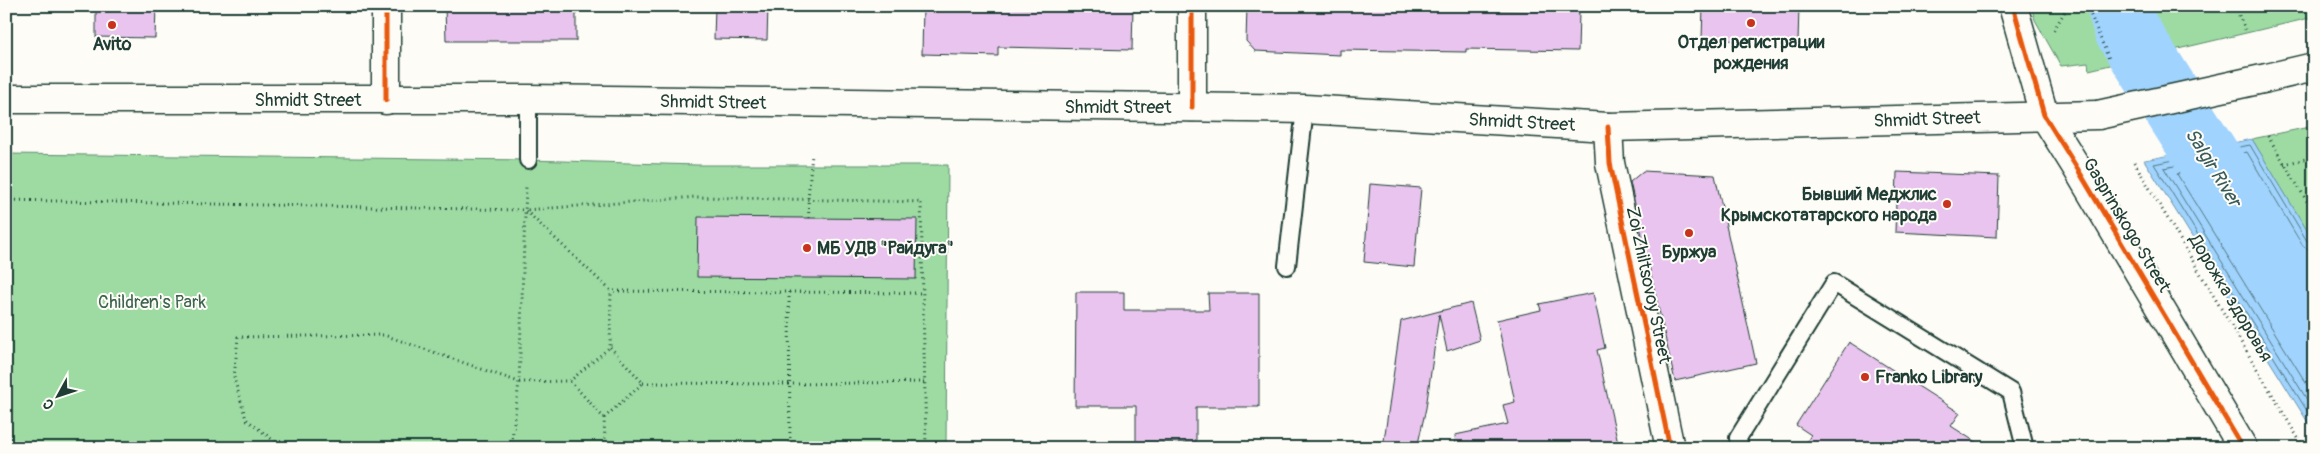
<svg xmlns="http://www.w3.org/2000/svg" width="2320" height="454" font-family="Pangolin,sans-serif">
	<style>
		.green { fill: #9ddba3; stroke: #5e8c6c }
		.water { fill: #a0d3fd; stroke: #6c97ad }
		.pier { fill: #fdfcf7 }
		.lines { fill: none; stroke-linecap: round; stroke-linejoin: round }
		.shore { stroke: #537984; stroke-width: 1 }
		.river { stroke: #a0d3fd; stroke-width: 65 }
		.building { fill: #e9c4ee; stroke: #1f3d34 }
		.lane-casing { stroke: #1f3d34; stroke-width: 20 }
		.street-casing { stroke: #1f3d34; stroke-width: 31 }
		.secondary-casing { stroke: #1f3d34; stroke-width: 31 }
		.path { stroke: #1f3d34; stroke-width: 3; stroke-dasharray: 1 4; stroke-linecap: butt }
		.lane { stroke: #fdfcf7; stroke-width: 16 }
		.street { stroke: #fdfcf7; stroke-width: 28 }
		.secondary { stroke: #fdfcf7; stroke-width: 28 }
		.secondary-bridge-casing { stroke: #1f3d34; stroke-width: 31; stroke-linecap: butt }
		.secondary-bridge { stroke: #fdfcf7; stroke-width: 28 }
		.cycleway-casing { stroke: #fdfcf7; stroke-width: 8 }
		.cycleway { stroke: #e8590c; stroke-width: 5 }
		.poi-dot { fill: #c8321e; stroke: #fdfcf7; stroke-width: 2 }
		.labels { text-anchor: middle; stroke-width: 4; stroke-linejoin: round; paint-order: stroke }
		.poi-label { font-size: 18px; font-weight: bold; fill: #1f3d34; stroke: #fdfcf7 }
		.street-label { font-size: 18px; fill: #1f3d34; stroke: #fdfcf7 }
		.park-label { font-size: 18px; fill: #3e6450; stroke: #fdfcf7 }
		.water-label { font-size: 19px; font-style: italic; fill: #395b5c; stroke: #fdfcf7 }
	</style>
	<rect width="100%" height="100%" fill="#fdfcf7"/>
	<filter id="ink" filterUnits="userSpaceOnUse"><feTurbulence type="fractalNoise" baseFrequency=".02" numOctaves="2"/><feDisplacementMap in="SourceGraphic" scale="10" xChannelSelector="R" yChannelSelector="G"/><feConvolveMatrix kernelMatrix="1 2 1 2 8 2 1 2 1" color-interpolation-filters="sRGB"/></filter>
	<g filter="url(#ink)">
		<!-- green -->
		<path class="green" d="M 2031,6 L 2314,6 L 2314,17 L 2089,70 L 2088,63 L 2061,66 L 2035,20 Z
			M 2314,126 L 2314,242 L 2252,139 Z
			M 6,154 L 528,160 L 697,165 L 948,165 L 946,448 L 6,448 Z"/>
		<!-- water -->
		<path class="water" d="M 2252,139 L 2314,242 L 2314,432 L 2144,160 Z"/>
		<!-- pier -->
		<path class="pier" d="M 2252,136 L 2255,138 L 2142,160 L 2144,158 Z"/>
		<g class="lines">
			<!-- shore -->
			<path class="shore" d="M 2314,244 L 2307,241 L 2250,145 L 2154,164 L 2314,422
				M 2314,250 L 2308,249 L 2302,245 L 2247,152 L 2164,168 L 2314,411
				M 2314,258 L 2303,255 L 2296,249 L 2243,161 L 2177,174 L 2314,396"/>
			<!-- river -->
			<path class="river" d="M 2119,6 L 2126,29 L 2314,325"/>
		</g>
		<!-- building -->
		<path class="building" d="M 96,6 L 156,6 L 155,38 L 96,37 Z
			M 445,6 L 576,6 L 576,41 L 446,41 Z
			M 715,6 L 768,6 L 767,40 L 714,39 Z
			M 923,6 L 1070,9 L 1070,6 L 1133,6 L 1132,50 L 998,47 L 998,56 L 922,54 Z
			M 1247,6 L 1466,6 L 1466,10 L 1579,12 L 1578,51 L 1466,49 L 1466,52 L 1340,50 L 1340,55 L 1255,51 L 1246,41 Z
			M 1703,6 L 1799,6 L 1798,43 L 1702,39 Z
			M 1643,171 L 1715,175 L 1756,363 L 1675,381 L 1630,182 Z
			M 1897,172 L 1999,176 L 1997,237 L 1895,232 Z
			M 1370,184 L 1421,188 L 1414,267 L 1364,262 Z
			M 698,217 L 917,219 L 916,279 L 697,277 Z
			M 1076,292 L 1124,292 L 1124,310 L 1209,310 L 1208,293 L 1259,293 L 1259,407 L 1196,407 L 1196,443 L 1136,442 L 1136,406 L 1075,406 Z
			M 1593,293 L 1605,348 L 1597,350 L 1619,448 L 1456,448 L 1455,435 L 1508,424 L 1503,405 L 1515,402 L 1497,320 L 1541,310 L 1539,304 Z
			M 1471,303 L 1480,340 L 1447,351 L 1439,314 L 1426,408 L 1417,448 L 1383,448 L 1401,321 Z
			M 1849,342 L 1960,413 L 1951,426 L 1985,448 L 1803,448 L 1811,435 L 1796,425 Z"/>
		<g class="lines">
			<defs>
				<path id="lane" d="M 528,160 L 528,99
					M 1287,266 L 1305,109
					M 1740,448 L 1738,438 L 1834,283 L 2011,392 L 2025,448"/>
				<path id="street" d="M 386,6 L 386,100
					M 1192,6 L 1192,107
					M 2013,6 L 2044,115 L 2077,168 L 2243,448
					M 1608,127 L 1610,163 L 1670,448"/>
				<path id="secondary" d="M 2267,78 L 2314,67
					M 6,99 L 528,99 L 1246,108 L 1305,109 L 1608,127 L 2098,115"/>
			</defs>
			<!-- lane casing -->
			<use href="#lane" class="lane-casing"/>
			<!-- street casing -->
			<use href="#street" class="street-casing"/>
			<!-- secondary casing -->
			<use href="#secondary" class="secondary-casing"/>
			<!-- path -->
			<path class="path" d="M 2087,6 L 2109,59
				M 2235,6 L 2246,32
				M 2054,30 L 2068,6
				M 2268,136 L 2314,213
				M 2134,162 L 2304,448
				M 2284,164 L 2314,157
				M 6,200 L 525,210
				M 809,218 L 808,199 L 812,154
				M 789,292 L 923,293
				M 570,381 L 604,418 L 605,441
				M 643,383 L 791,384 L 925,382
				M 604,418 L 643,383 L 610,347
				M 283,448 L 246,419 L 234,378 L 238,337 L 384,335 L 519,382 L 570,381 L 610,347 L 611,291
				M 511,448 L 519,382 L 526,186
				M 790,448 L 789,292 L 611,291 L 525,210 L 697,197 L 921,202 L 926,448"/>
			<!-- lane -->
			<use href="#lane" class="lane"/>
			<!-- street -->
			<use href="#street" class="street"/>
			<!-- secondary -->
			<use href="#secondary" class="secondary"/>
			<defs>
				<path id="secondary-bridge" d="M 2098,115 L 2267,78"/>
			</defs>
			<!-- secondary-bridge casing -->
			<use href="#secondary-bridge" class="secondary-bridge-casing"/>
			<!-- secondary-bridge -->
			<use href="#secondary-bridge" class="secondary-bridge"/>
			<defs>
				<path id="cycleway" d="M 386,6 L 386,100
					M 1192,6 L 1192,107
					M 2013,6 L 2044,115 L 2077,168 L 2243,448
					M 1608,127 L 1610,163 L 1670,448"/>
			</defs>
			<!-- cycleway casing -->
			<use href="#cycleway" class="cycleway-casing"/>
			<!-- cycleway -->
			<use href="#cycleway" class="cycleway"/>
		</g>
	</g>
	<!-- markers -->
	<g class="poi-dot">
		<circle cx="1751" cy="23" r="5"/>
		<circle cx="112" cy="25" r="5"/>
		<circle cx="1947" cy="204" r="5"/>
		<circle cx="1689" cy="233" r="5"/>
		<circle cx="807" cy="248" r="5"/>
		<circle cx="1865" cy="377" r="5"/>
	</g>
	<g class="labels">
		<!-- poi labels -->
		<g class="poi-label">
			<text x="1751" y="48">Отдел регистрации<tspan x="1751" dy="21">рождения</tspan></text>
			<text x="112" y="50">Avito</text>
			<text x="1937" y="200" text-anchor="end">Бывший Меджлис<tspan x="1937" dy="21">Крымскотатарского народа</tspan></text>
			<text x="817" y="254" text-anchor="start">МБ УДВ "Райдуга"</text>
			<text x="1689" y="258">Буржуа</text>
			<text x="1875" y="383" text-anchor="start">Franko Library</text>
		</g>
		<!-- street labels -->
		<g class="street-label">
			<text x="308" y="106">Shmidt Street</text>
			<text transform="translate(713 102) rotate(1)" y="6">Shmidt Street</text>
			<text x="1118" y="113">Shmidt Street</text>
			<text transform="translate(1927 119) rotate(-2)" y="6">Shmidt Street</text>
			<text transform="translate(1522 122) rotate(3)" y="6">Shmidt Street</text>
			<text transform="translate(2127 225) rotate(59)" y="6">Gasprinskogo Street</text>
			<text transform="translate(1649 285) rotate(78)" y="6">Zoi Zhiltsovoy Street</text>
			<text transform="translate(2231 298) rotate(59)" y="6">Дорожка здоровья</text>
		</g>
		<!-- park labels -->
		<g class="park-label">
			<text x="152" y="308">Children's Park</text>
		</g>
		<!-- water labels -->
		<g class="water-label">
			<text transform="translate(2214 167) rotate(58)" y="7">Salgir River</text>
		</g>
	</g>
	<!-- margin -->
	<rect width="2320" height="454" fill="none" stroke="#fdfcf7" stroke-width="25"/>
	<rect x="12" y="12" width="2295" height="429" fill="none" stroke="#1f3d34" stroke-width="2" filter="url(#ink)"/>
	<!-- north arrow -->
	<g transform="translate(58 396) rotate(230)" stroke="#fdfcf7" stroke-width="4" paint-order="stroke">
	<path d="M0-4L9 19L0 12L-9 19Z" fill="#1f3d34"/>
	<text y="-8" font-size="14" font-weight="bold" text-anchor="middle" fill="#1f3d34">С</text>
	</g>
</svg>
